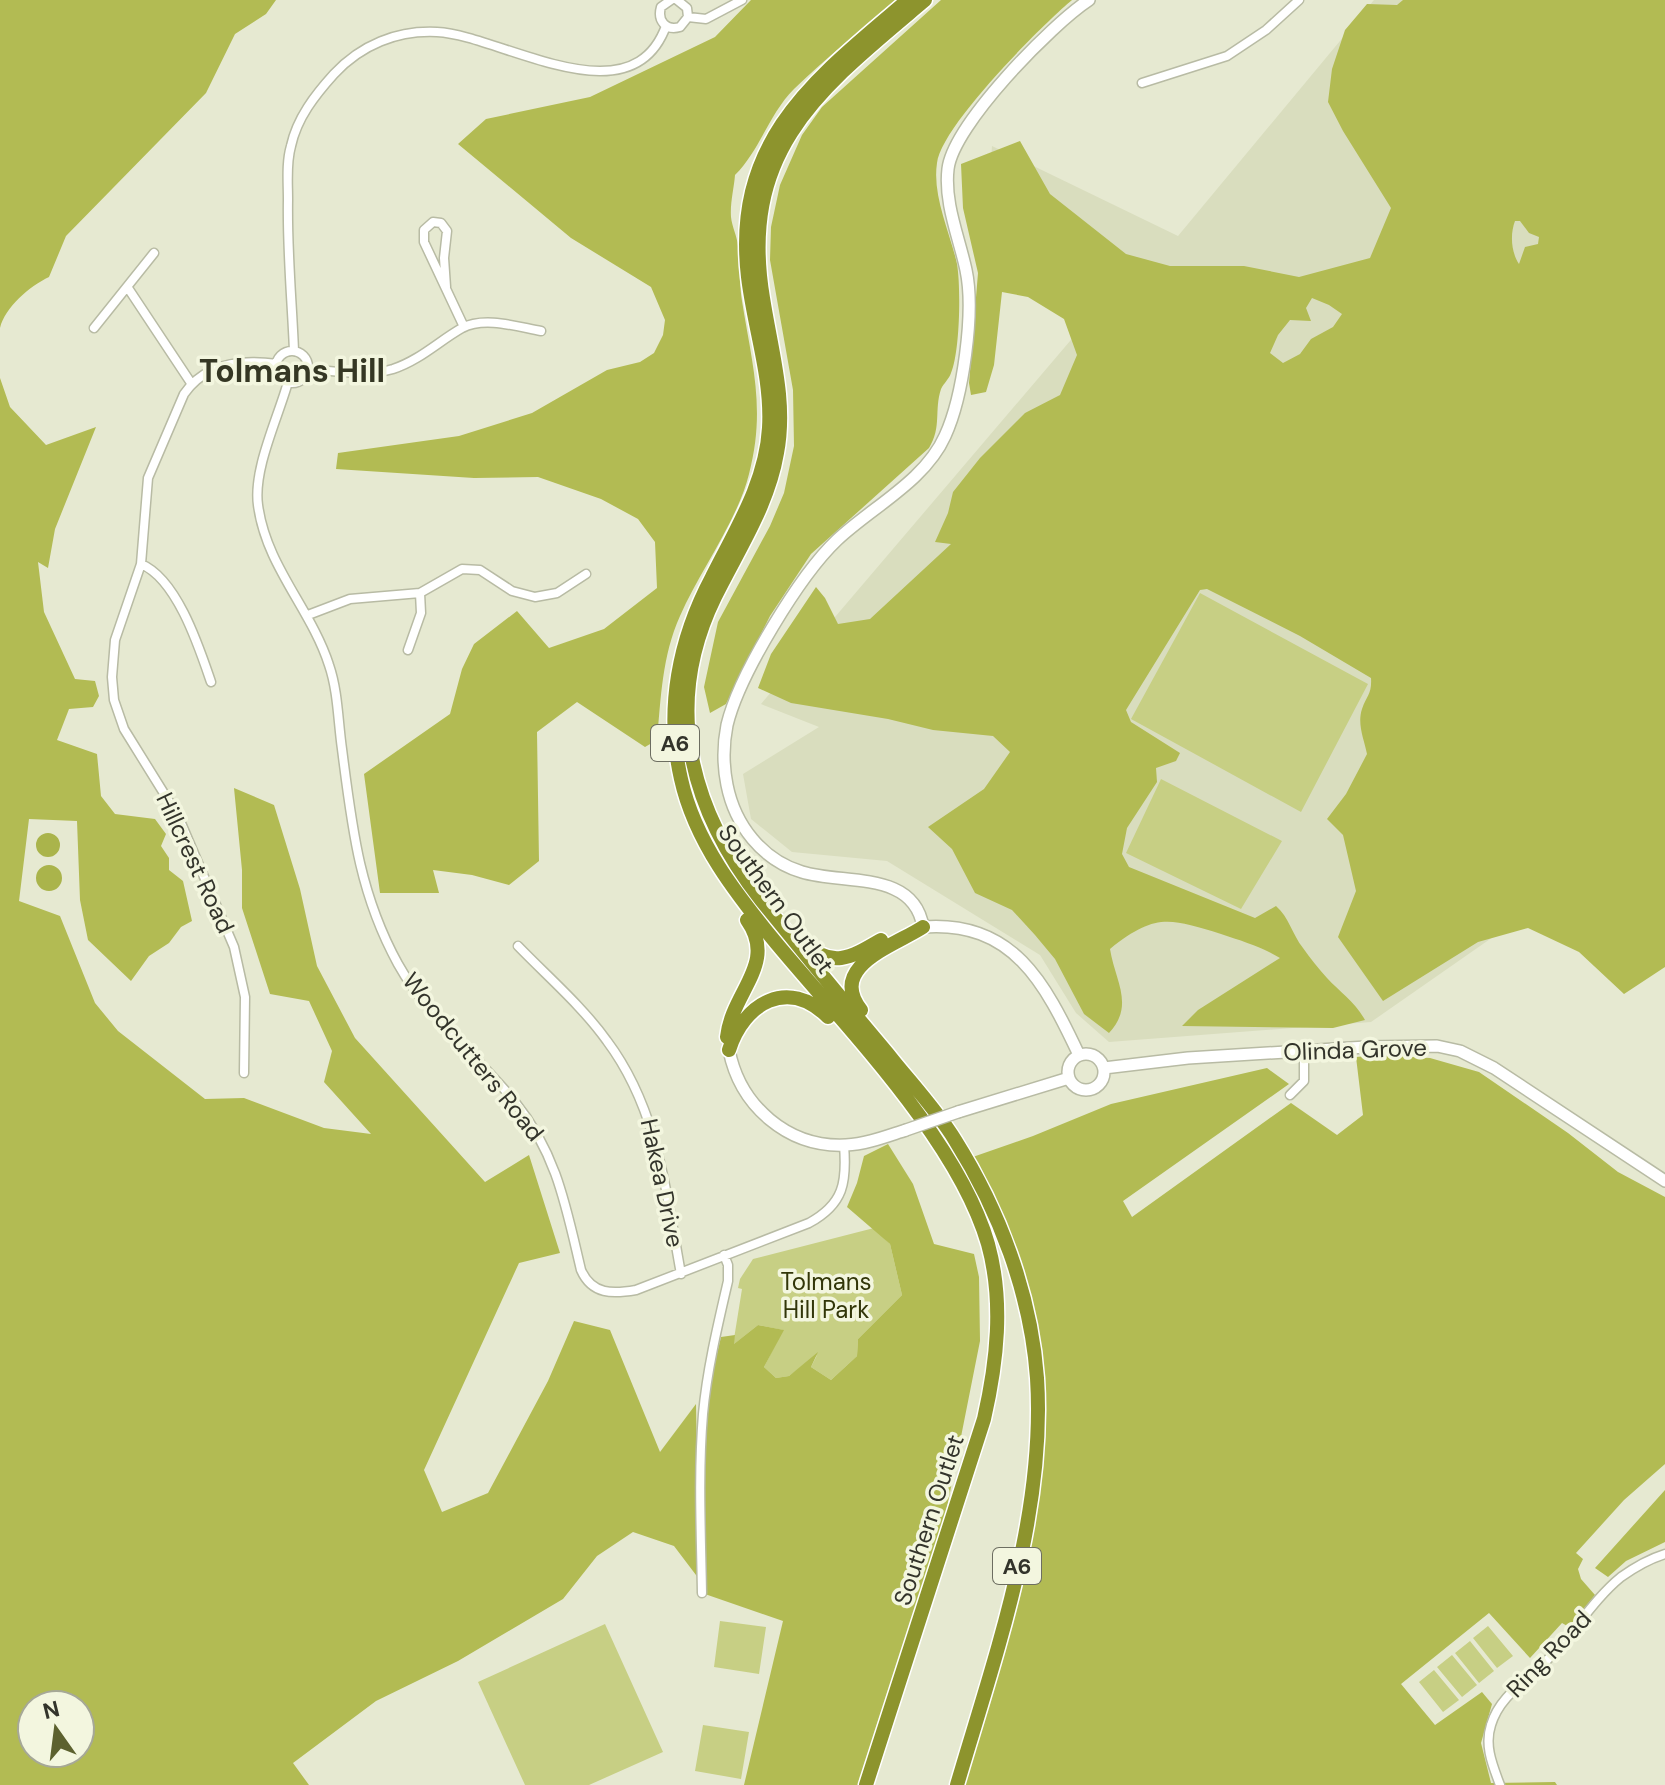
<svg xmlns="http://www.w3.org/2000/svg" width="1665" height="1785" font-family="'DM Sans',sans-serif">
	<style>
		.built { fill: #d9ddbe }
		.green { fill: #c7cf84 }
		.forest { fill: #b2bb53; fill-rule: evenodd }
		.water { fill: #aab44b }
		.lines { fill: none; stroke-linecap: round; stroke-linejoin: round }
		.street-casing { stroke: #b8bba4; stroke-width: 11 }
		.secondary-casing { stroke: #b8bba4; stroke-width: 14 }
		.highway-casing { stroke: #fff; stroke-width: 17 }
		.street { stroke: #fff; stroke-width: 8 }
		.secondary { stroke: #fff; stroke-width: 11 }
		.highway { stroke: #8d942d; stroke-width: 14 }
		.secondary-bridge-casing { stroke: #b8bba4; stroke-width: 14; stroke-linecap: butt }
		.secondary-bridge { stroke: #fff; stroke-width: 11 }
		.labels { text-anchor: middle; stroke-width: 7; stroke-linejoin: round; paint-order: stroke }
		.shield { fill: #f3f6df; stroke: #6d6e61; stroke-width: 2 }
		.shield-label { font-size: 22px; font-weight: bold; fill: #33342b }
		.street-label { font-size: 24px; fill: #33342b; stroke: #f3f6df }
		.park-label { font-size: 24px; fill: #323609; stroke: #f3f6df }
		.district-label { font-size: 32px; font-weight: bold; fill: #353724; stroke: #f3f6df }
	</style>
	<rect width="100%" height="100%" fill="#e6e9d1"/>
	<!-- built -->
	<path class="built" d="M 1374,0 L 1665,0 L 1665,817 L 1371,1022 L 1109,1042 L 1076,1013 L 1040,955 L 887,861 L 792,852 L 751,819 L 743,774 L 819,727 L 761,704 L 1087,321 L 983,274 L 992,146 L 1178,236 Z"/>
	<!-- green -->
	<path class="green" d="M 1200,593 L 1368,684 L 1301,812 L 1131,719 Z
		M 1161,779 L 1282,841 L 1241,909 L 1126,853 Z
		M 874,1228 L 890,1244 L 902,1295 L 858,1339 L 857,1356 L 831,1380 L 811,1367 L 817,1355 L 789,1376 L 776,1378 L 764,1367 L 783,1330 L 758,1325 L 733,1345 L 742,1289 L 738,1288 L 740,1279 L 753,1259 Z
		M 720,1621 L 766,1627 L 759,1674 L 714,1667 Z
		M 605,1624 L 663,1752 L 589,1785 L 525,1785 L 478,1682 Z
		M 1488,1626 L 1513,1656 L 1497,1668 L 1473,1638 Z
		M 1470,1641 L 1494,1671 L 1479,1683 L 1455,1653 Z
		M 1452,1655 L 1477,1685 L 1462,1697 L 1437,1667 Z
		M 1434,1670 L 1459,1700 L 1443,1712 L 1419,1682 Z
		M 703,1725 L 749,1732 L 741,1779 L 695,1771 Z"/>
	<!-- forest -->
	<path class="forest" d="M 0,0 L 276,0 L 266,14 L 235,34 L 206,93 L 66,236 L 49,277 C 30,286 5,307 0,328 Z
		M 751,0 L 896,0 C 863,29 826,58 794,89 C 769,114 760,150 735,175 C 734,188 730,203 731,217 C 732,227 737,236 738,246 C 741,264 739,282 742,301 C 752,364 766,409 749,474 C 738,520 699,572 680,616 C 662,656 661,698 657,740 L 645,747 L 577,702 L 537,732 L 539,861 L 509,885 L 472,875 L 433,870 L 439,893 L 380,893 L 364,774 L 450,714 L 462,669 L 474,644 L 517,611 L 549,648 L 604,629 L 657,588 L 655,542 L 638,519 L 601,499 L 538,477 L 474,478 L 336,469 L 338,453 L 459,436 L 532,413 L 607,370 L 640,362 L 654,353 L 663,335 L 665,320 L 651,287 L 571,238 L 458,144 L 486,119 L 590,97 L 715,37 Z
		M 941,0 L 1072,0 C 1042,25 941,126 937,163 C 932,196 950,232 957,264 C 961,287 960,352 951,373 C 949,379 944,383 941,389 C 934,410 942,427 929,448 L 811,554 L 770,616 L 726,704 L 710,713 L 704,687 L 718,622 L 770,526 L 784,493 L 794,446 L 793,390 L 770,260 L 771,227 L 780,185 L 802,135 L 822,107 Z
		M 1403,0 L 1665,0 L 1665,967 L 1624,994 L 1579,952 L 1528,928 L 1478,942 L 1383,1001 L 1338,937 L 1356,891 L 1343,835 L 1327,819 L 1346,794 L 1367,754 C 1364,739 1357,724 1362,709 C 1367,695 1372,694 1371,678 L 1300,636 L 1207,589 L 1200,590 L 1126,710 L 1131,722 L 1180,753 L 1176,761 L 1156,768 L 1157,782 L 1127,828 L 1122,854 L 1129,867 L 1255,918 L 1276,906 C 1289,917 1292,934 1303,948 C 1310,958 1318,968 1327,978 C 1340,992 1355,1002 1365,1020 L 1333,1028 L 1182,1026 L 1198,1010 L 1280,958 C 1262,947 1242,941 1221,934 C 1169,918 1155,913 1110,949 C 1115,981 1135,1005 1109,1033 L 1084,1014 L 1055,959 L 1035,935 L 1012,910 L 975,893 L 952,849 L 928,827 L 984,789 L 1010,752 L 993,736 L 933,730 L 888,719 L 791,703 L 758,688 L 771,654 L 816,587 L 825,598 L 838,624 L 870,619 L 951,544 L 935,542 L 948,513 L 953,492 L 980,458 L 1025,413 L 1060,395 L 1077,355 L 1064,319 L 1028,297 L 1002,292 L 994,365 L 986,392 L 971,395 L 969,383 L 978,273 L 963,208 L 961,164 L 1020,141 L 1050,194 L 1126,254 L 1170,266 L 1244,266 L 1299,277 L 1370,258 L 1391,208 L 1343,131 L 1328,102 L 1332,69 L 1345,30 L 1367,4 L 1397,5 ZM 1515,221 L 1520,221 L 1529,233 L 1539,237 L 1538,244 L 1525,247 L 1519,264 C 1511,252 1510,234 1515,221 ZM 1312,298 L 1329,305 L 1342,314 L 1333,327 L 1311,339 L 1300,354 L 1283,363 L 1270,353 L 1278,335 L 1290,320 L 1311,321 L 1306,308 Z
		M 0,378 L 10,407 L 46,445 L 96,427 L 55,529 L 48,568 L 38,562 L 44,612 L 75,679 L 95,681 L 99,696 L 93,707 L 69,709 L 57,740 L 97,754 L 101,796 L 115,814 L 155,819 L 166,834 L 161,846 L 169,858 L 169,870 L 183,881 L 192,921 L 181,927 L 169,943 L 149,956 L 131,981 L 88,940 L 80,900 L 77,821 L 29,819 L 19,901 L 60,916 L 95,1003 L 118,1031 L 205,1099 L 244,1098 L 324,1128 L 371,1134 L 324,1082 L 332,1051 L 309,1001 L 270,994 L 242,908 L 242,870 L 234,788 L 274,805 L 300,889 L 317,966 L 355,1038 L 485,1182 L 529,1155 L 560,1253 L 519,1263 L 424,1470 L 442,1512 L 488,1493 L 548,1381 L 574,1321 L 610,1330 L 660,1452 L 696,1404 L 699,1579 L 674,1546 L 633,1532 L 597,1556 L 563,1599 L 458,1661 L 376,1701 L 293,1763 L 309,1785 L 0,1785 ZM 32,1705 L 80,1705 L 80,1753 L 32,1753 Z
		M 1379,1055 L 1430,1058 L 1479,1072 L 1568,1133 L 1618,1172 L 1665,1197 L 1665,1464 L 1624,1500 L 1576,1553 L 1583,1559 L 1578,1569 L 1581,1579 L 1595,1595 L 1569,1627 L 1562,1623 L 1530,1658 L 1489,1613 L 1401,1684 L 1435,1725 L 1482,1692 L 1492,1704 L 1481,1743 L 1491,1783 L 1555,1782 L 1557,1785 L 957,1785 L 1007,1614 L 1037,1416 L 1020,1286 L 967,1159 L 1033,1136 L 1111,1104 L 1267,1068 L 1289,1084 L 1123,1201 L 1132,1217 L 1291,1103 L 1337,1135 L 1363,1115 L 1356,1057 Z
		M 888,1144 L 913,1184 L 934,1244 L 974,1254 L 979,1277 L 980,1341 L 932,1583 L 866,1785 L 744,1785 L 783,1621 L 702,1593 L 700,1479 L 707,1395 L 721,1337 L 735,1335 L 734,1344 L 758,1325 L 784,1330 L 764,1367 L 776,1378 L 789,1376 L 818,1352 L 811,1367 L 831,1380 L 857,1356 L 858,1339 L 902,1295 L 890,1244 L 847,1207 L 857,1183 L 864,1156 Z
		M 1665,1490 L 1665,1542 L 1626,1561 L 1608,1577 L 1595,1568 Z"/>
	<!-- water -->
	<path class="water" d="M36 845a12 12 0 1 1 24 0a12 12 0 1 1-24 0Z
		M36 878a13 13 0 1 1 26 0a13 13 0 1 1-26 0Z"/>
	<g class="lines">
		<defs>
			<path id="street" d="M 671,0 L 661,7 C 657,21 666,31 680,27 L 688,17 L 687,8 L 677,0
				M 688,17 L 706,19 L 742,0
				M 1142,83 L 1227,56 L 1266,30 L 1299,0
				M 446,287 L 444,258 L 447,231 L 441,223 L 433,222 L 424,230 L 424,242 L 464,327
				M 128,288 L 191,383
				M 94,328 L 154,253
				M 294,351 C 292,301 287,251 288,200 C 288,182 286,163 291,146 C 297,118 315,95 334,74 C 361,45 397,30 437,32 C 500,35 631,122 666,26
				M276 367a16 16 0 1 1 32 0a16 16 0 1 1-32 0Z
				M 307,369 C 335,371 367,377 393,369 C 420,360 439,341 462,328 C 485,316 518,327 541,331
				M 288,382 C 278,418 253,469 258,505 C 266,566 311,609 329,665 C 338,691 338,721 342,749 C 352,827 359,893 398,964 C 428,1018 477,1055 515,1102 C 557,1154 566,1207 581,1270 C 592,1295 613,1294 636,1290 L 809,1223 C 844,1204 847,1182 844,1145
				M 141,564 C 177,579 199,647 211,682
				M 308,615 L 350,599 L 420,593 L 462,569 L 480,570 L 512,591 L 535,597 L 557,593 L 586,574
				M 408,650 L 421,613 L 420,593
				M 518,946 C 548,977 582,1006 607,1041 C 658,1109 666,1192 681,1274
				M 244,1073 L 245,997 L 234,947 L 178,816 L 124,729 L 114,700 L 112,677 L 115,640 L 141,564 L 148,478 L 184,394 C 205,363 242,359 277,364
				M 1290,1095 L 1304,1081 L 1304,1051
				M 702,1593 C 701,1533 698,1474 703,1414 C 707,1370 718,1324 728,1281 L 728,1265 L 724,1255
				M 1500,1785 C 1493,1766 1484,1746 1491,1725 C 1500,1694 1530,1679 1551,1656 C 1575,1631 1594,1599 1621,1577 C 1635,1567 1649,1559 1665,1554"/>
			<path id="secondary" d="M 729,1050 C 740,1106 788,1148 846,1145 C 867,1144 887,1136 906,1130
				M1068 1072a18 18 0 1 1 36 0a18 18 0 1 1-36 0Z
				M 1079,1055 C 1045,983 1013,920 923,927 C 914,870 844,885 802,872 C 762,860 735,825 727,785 C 723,765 723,745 727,725 C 739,675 800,575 837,540 C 872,507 925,481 945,436 C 963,397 975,312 966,270 C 959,237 944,203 948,169 C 953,125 1051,25 1089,0
				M 1104,1068 L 1188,1058 L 1366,1047 L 1437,1046 L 1460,1051 L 1494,1068 L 1665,1181
				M 958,1112 L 1069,1078"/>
			<path id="highway" d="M 925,0 C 822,87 738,148 763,298 C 771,350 787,401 777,453 C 768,506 738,550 715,597 C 662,705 690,809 761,900 C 803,952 845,1003 888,1054 C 910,1082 936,1109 955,1140 C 999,1210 1031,1294 1037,1378 C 1046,1514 995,1656 957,1785
				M 804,942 C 832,970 852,957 881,940
				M 861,1010 C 827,966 894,946 923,927
				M 727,1037 C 732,991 778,964 747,920
				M 729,1050 C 744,1003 788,977 828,1017
				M 866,1785 L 984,1419 C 997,1362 1004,1302 988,1244 C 958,1140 846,1027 777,944 C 736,894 695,842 681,779 C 665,709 679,639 712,577 C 736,529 766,482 769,428 C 772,377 754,328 748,277 C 732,140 815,79 908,0"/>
		</defs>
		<!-- street casing -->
		<use href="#street" class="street-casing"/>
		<!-- secondary casing -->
		<use href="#secondary" class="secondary-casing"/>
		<!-- highway casing -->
		<use href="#highway" class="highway-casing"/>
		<!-- street -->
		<use href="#street" class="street"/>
		<!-- secondary -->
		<use href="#secondary" class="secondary"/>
		<!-- highway -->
		<use href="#highway" class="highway"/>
		<defs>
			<path id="secondary-bridge" d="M 906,1130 L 958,1112"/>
		</defs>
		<!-- secondary-bridge casing -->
		<use href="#secondary-bridge" class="secondary-bridge-casing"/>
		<!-- secondary-bridge -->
		<use href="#secondary-bridge" class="secondary-bridge"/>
	</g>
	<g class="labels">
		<!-- shield labels -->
		<g class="shield">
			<rect x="651" y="725" width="48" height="36" rx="6"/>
			<rect x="993" y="1548" width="48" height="36" rx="6"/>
		</g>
		<g class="shield-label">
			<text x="675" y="751">A6</text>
			<text x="1017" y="1574">A6</text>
		</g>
		<!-- street labels -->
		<g class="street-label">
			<text transform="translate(195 863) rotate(65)" y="8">Hillcrest Road</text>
			<text transform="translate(776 899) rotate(54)" y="8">Southern Outlet</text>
			<text transform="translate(1355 1050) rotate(-2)" y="8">Olinda Grove</text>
			<text transform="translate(473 1057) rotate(51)" y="8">Woodcutters Road</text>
			<text transform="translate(662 1183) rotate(78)" y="8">Hakea Drive</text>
			<text transform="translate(929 1520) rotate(-72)" y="8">Southern Outlet</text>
			<text transform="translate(1549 1654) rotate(-46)" y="8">Ring Road</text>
		</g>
		<!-- park labels -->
		<g class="park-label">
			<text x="826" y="1290">Tolmans<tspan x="826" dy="28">Hill Park</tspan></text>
		</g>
		<!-- district labels -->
		<g class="district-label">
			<text x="292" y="382">Tolmans Hill</text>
		</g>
	</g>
	<!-- north arrow -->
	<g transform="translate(56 1729) rotate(346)"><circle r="38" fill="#f3f6df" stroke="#a6a897" stroke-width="2"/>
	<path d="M0-6L14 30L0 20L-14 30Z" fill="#5c612f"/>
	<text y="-12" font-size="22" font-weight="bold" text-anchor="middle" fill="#33342b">N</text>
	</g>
</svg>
